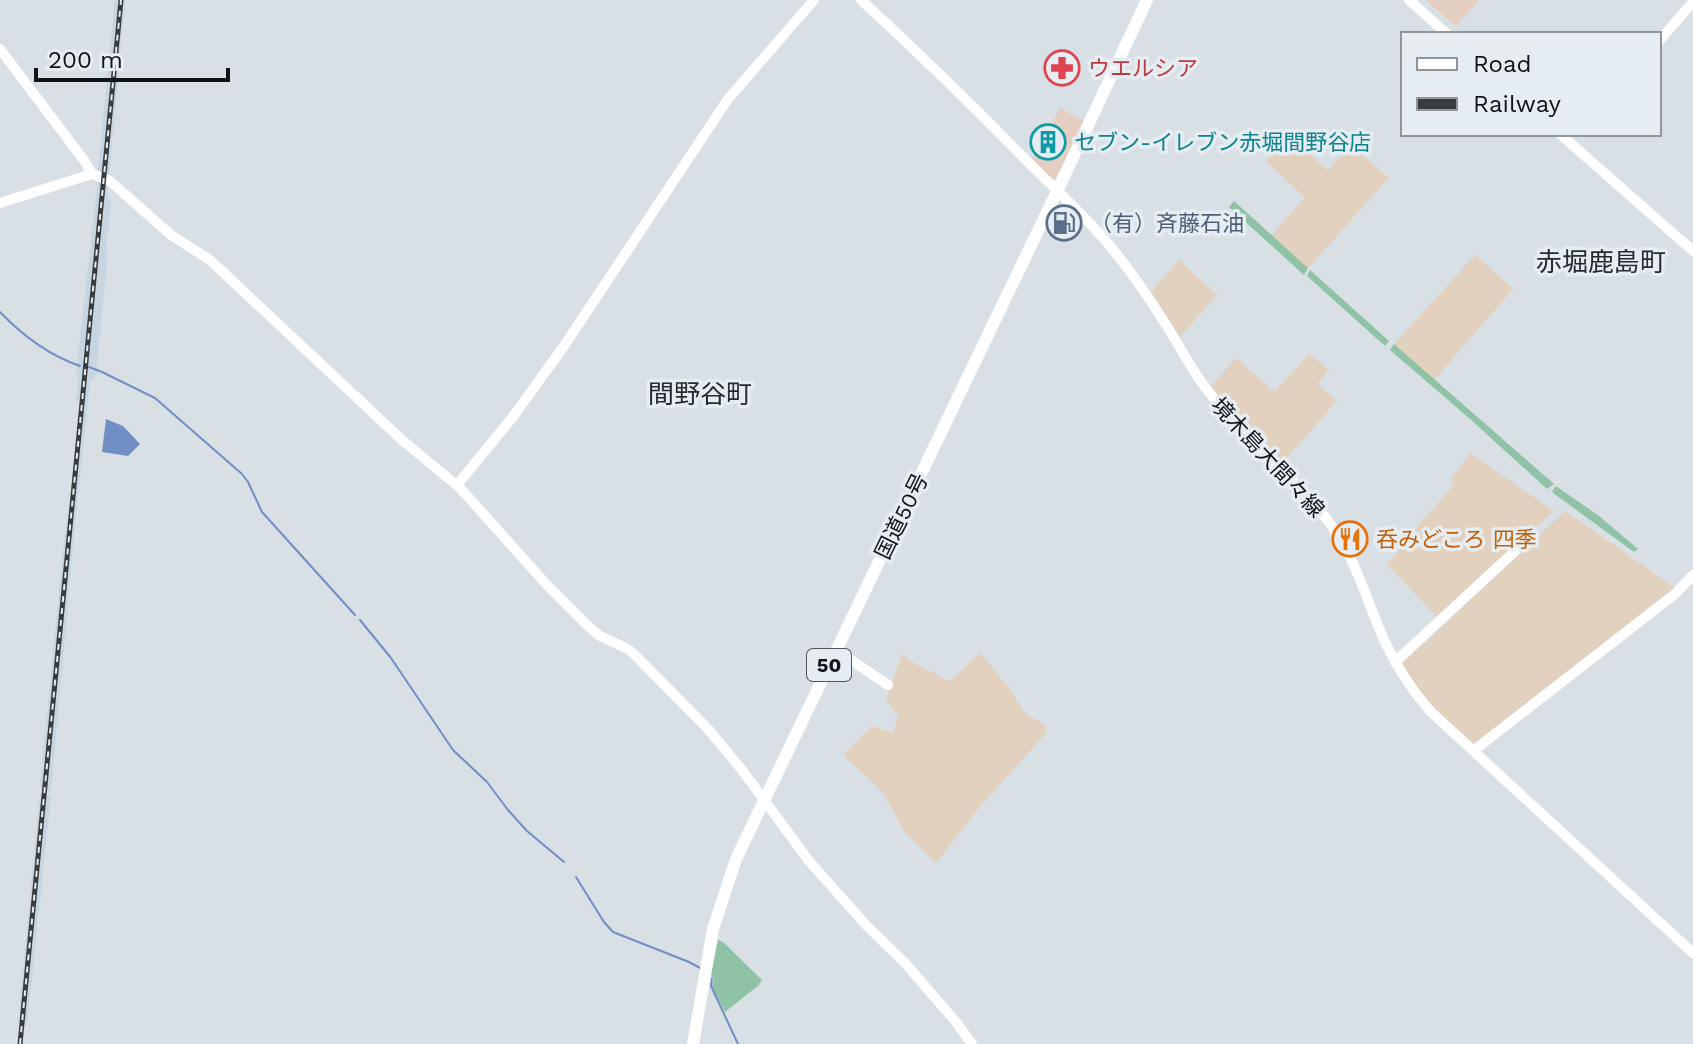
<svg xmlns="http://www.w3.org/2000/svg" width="1693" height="1044" font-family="'Work Sans','Noto Sans JP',sans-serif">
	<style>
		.commercial { fill: #e5cfc3 }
		.industrial { fill: #e3d1c0 }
		.built { fill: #c7d5e0 }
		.green { fill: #90c2a5 }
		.water { fill: #718ec5 }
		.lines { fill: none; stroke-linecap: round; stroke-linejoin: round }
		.stream { stroke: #718ec5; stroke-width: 2 }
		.secondary { stroke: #fff; stroke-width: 10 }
		.highway { stroke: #fff; stroke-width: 12 }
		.rail-casing { stroke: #383c3e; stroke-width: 5 }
		.rail { stroke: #e5ecf2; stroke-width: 2; stroke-dasharray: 6; stroke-linecap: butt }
		.labels { text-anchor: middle; stroke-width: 7; stroke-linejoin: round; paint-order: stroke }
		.shield { fill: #e5ecf2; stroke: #515659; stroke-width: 2 }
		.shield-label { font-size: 20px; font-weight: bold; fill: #121517 }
		.health-label { font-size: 22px; fill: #be3a42; stroke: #e5ecf2; text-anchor: start }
		.culture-label { font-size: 22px; fill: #0d838f; stroke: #e5ecf2; text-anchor: start }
		.service-label { font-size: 22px; fill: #4e5e75; stroke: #e5ecf2; text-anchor: start }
		.street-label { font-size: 22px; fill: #121517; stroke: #e5ecf2 }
		.food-label { font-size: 22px; fill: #c56008; stroke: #e5ecf2; text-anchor: start }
		.quarter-label { font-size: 26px; fill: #252b2f; stroke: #e5ecf2 }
	</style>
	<rect width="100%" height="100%" fill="#d8dfe5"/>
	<!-- commercial -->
	<path class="commercial" d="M 1426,0 L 1479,0 L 1456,27 Z
		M 1060,108 L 1085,122 L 1055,179 L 1052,179 L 1032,159 Z"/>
	<!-- industrial -->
	<path class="industrial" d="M 1290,135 L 1328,171 L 1351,145 L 1389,178 L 1308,268 L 1272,235 L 1305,197 L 1266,161 Z
		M 1475,255 L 1513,289 L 1434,380 L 1394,344 Z
		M 1179,260 L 1217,295 L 1179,338 L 1151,292 Z
		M 1309,354 L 1329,370 L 1317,384 L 1337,401 L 1283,462 L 1279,462 L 1235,417 L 1211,386 L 1236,358 L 1275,392 Z
		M 1470,453 L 1554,511 L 1438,618 L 1387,565 L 1420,523 L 1454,485 L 1450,480 Z
		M 1565,511 L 1677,589 L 1473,747 L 1424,697 L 1402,664 Z
		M 980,653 L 1007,685 L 1024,712 L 1047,727 L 1045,734 L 978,809 L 936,863 L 904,831 L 882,791 L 845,757 L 844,753 L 873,726 L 893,733 L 898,716 L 886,699 L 902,654 L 917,665 L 950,681 Z"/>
	<!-- built -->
	<path class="built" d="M 115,0 L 125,0 L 109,177 L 98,170 Z
		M 98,179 L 108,184 L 107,196 L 111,201 L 106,249 L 108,252 L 97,364 L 98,373 L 90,382 L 74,533 L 51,793 L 42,792 L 40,784 L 66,523 L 68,519 L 80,402 L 76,400 L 79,378 L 76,375 Z
		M 42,795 L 51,796 L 27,1025 L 18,1024 L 39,802 Z"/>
	<!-- green -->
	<path class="green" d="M 1234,201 L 1308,268 L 1304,275 L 1229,207 Z
		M 1310,270 L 1389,341 L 1385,346 L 1307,276 Z
		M 1394,344 L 1554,484 L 1547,489 L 1469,418 L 1390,350 Z
		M 1556,486 L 1599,516 L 1638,549 L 1634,552 L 1553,493 L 1552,491 Z
		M 718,940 L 723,942 L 762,980 L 759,985 L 725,1012 L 712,987 L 714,978 L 711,975 Z"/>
	<!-- water -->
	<path class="water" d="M 106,419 L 123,426 L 140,444 L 128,456 L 102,452 Z"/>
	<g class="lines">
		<!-- stream -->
		<path class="stream" d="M 0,312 C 23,336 48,355 80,366
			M 89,367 L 102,372 L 155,398 L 242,474 L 248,482 L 262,512 L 355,615
			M 360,620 L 391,658 L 453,750 L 487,782 L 508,810 L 527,831 L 564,862
			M 576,877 L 604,922 L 613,932 L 689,962 L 700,968
			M 712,978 L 711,986 L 738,1044"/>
		<!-- secondary -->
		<path class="secondary" d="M 861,0 C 919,53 975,108 1030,164 C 1057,191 1086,217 1110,246 C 1135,276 1156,308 1176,341 C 1186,358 1196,376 1208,391 C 1246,439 1295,476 1331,525 C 1356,560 1367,601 1384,640 C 1396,666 1411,689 1430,711 L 1693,953
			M 1409,0 L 1447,34
			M 1659,41 L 1693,2
			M 0,49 L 86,163 L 92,174
			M 1560,134 L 1693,251
			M 0,203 L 92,174 L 110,181 L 171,235 L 210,260 L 402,440 L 460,488 L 547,585 L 589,627 L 600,636 L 626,648 L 633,653 L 708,729 L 742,770 L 809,861 L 867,926 L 905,963 L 956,1022 L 972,1044
			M 457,485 L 512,418 L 564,346 L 728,99 L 814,0
			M 836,650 L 888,685
			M 1395,662 L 1526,541
			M 1473,751 L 1675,594 L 1693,575"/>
		<!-- highway -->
		<path class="highway" d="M 693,1044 L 713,929 L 736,859 L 1061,183 L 1147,0"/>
		<defs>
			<path id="rail" d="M 20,1044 L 121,0"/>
		</defs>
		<!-- rail casing -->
		<use href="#rail" class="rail-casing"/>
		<!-- rail -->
		<use href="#rail" class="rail"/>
	</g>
	<!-- icons -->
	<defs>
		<symbol id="pharmacy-ring" viewBox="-11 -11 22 22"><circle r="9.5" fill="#e5ecf2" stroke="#e0444e" stroke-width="1.5"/><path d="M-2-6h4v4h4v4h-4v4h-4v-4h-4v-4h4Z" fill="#e0444e"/></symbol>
		<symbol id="building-ring" viewBox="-11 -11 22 22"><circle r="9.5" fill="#e5ecf2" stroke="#0f9aa8" stroke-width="1.5"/><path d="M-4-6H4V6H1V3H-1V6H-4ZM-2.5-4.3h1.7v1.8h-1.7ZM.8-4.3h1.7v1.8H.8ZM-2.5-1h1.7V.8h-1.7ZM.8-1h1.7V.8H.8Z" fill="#0f9aa8"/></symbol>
		<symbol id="fuel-ring" viewBox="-11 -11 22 22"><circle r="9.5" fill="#e5ecf2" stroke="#5c6f8a" stroke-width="1.5"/><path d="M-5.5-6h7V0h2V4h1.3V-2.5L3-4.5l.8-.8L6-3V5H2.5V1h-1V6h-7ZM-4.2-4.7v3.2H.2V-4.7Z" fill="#5c6f8a"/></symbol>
		<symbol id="restaurant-ring" viewBox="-11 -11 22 22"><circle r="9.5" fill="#e5ecf2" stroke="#e8710a" stroke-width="1.5"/><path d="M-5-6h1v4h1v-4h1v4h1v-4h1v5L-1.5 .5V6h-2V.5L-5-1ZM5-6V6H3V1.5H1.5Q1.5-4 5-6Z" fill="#e8710a"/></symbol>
	</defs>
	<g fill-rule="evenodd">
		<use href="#pharmacy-ring" x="1042" y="48" width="40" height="40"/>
		<use href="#building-ring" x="1028" y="122" width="40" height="40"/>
		<use href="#fuel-ring" x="1044" y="203" width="40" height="40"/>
		<use href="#restaurant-ring" x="1330" y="519" width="40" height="40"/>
	</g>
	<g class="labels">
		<!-- shield labels -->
		<rect class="shield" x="807" y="649" width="44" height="32" rx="6"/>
		<g class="shield-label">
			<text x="829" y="672">50</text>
		</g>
		<!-- health labels -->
		<g class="health-label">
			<text x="1088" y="76">ウエルシア</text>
		</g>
		<!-- culture labels -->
		<g class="culture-label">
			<text x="1074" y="150">セブン-イレブン赤堀間野谷店</text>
		</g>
		<!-- service labels -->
		<g class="service-label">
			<text x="1090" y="231">（有）斉藤石油</text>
		</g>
		<!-- street labels -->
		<g class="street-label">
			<text transform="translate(1268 457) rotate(47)" y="8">境木島大間々線</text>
			<text transform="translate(901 516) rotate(-64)" y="8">国道50号</text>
		</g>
		<!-- food labels -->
		<g class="food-label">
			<text x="1376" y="547">呑みどころ 四季</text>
		</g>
		<!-- quarter labels -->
		<g class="quarter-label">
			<text x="1601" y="271">赤堀鹿島町</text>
			<text x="700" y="403">間野谷町</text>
		</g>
	</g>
	<!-- legend -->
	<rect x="1401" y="32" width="260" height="104" fill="#e5ecf2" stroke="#91969a" stroke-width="2"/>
	<rect x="1417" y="58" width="40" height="12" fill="#ffffff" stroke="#91969a" stroke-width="2"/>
	<text x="1473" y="72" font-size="24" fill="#121517">Road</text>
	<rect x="1417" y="98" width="40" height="12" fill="#383c3e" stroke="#91969a" stroke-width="2"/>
	<text x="1473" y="112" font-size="24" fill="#121517">Railway</text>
	<!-- scale -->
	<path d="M36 68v12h192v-12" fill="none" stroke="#121517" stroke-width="4"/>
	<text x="48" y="68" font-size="24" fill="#121517" stroke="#e5ecf2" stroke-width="6" paint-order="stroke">200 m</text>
</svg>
